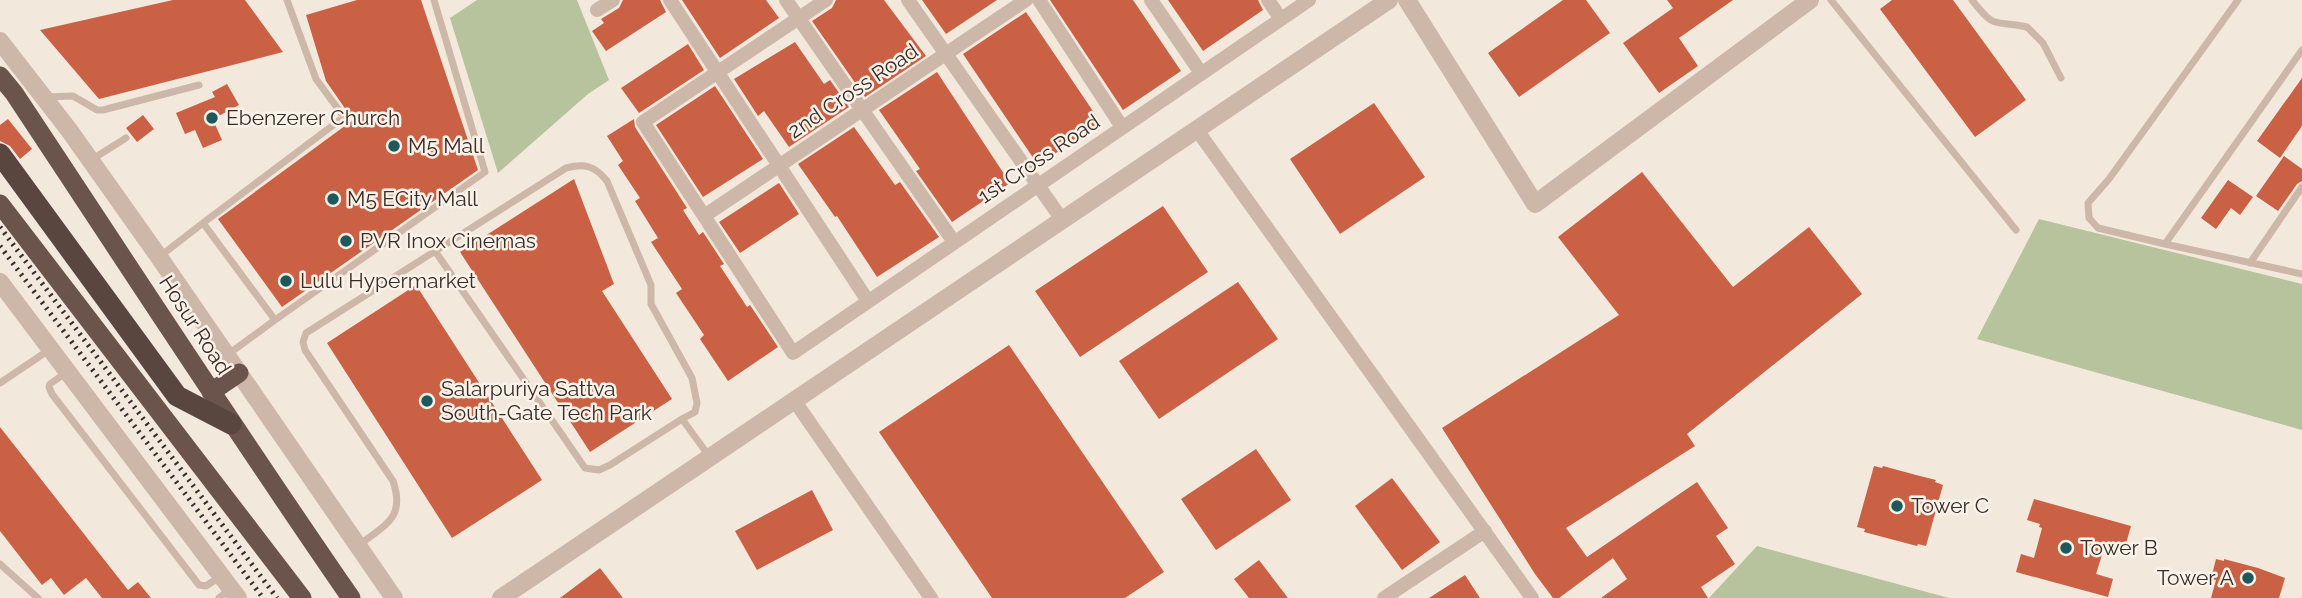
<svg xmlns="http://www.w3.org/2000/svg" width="2302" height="598" font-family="Raleway,sans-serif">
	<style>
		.green { fill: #b7c39c }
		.building { fill: #ca6044 }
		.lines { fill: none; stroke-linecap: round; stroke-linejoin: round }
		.service { stroke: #ccb7a8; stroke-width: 7 }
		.minor { stroke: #ccb7a8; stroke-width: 14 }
		.tertiary { stroke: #ccb7a8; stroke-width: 18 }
		.trunk { stroke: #6a544c; stroke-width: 19 }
		.motorway { stroke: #59463f; stroke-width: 21 }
		.rail { stroke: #382d28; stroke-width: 5; stroke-dasharray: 2 5; stroke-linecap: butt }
		.poi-dot { fill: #1c595b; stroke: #faf2e9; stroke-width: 2.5 }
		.labels { text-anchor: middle; stroke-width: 5; stroke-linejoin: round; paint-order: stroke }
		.street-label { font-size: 21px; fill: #382d28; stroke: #faf2e9 }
		.poi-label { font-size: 21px; fill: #382d28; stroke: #faf2e9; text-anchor: start }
	</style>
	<rect width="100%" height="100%" fill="#f3e8dc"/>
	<!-- green -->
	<path class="green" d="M 477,0 L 577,0 L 609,80 L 588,94 L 498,173 L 450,18 Z
		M 2039,219 L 2302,284 L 2302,430 L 1977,339 Z
		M 1757,546 L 1949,598 L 1709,598 Z"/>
	<!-- building -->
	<path class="building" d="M 173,0 L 245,0 L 283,52 L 99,99 L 40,30 Z
		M 357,0 L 421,0 L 478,170 L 282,307 L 218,219 L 353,120 L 326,81 L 306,15 Z
		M 623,0 L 660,0 L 666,12 L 606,51 L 592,31 L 604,23 L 601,19 L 619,8 Z
		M 682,0 L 766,0 L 779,18 L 720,58 Z
		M 836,0 L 884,0 L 926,56 L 865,97 L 812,21 L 832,8 Z
		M 922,0 L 997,0 L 946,34 Z
		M 1050,0 L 1133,0 L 1181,71 L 1123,110 Z
		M 1168,0 L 1258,0 L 1263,10 L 1203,51 Z
		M 1563,0 L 1586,0 L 1610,33 L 1519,97 L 1488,53 Z
		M 1667,0 L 1733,0 L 1679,38 L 1698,66 L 1659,93 L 1623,43 L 1673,8 Z
		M 1892,0 L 1953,0 L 2026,100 L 1975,137 L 1880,9 Z
		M 1026,12 L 1101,123 L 1038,165 L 963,54 Z
		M 795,42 L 824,84 L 830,80 L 849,107 L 789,147 L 764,111 L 758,116 L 734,79 Z
		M 688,44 L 704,70 L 639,113 L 621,88 Z
		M 937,72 L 1010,183 L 952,222 L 916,171 L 920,169 L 879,110 Z
		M 2302,78 L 2302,126 L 2280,158 L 2257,141 Z
		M 227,84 L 239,105 L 215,118 L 217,121 L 214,122 L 222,140 L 203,148 L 195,130 L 185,134 L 176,113 L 215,97 L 212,92 Z
		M 715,86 L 763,159 L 703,197 L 656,125 Z
		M 1374,103 L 1425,177 L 1340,234 L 1290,159 Z
		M 143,115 L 154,129 L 137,142 L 126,128 Z
		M 8,119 L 32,149 L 20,159 L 10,146 L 0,141 L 0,125 Z
		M 634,119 L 635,127 L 687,208 L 683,210 L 699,235 L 703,232 L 724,264 L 720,266 L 747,307 L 750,305 L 778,347 L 728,381 L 700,339 L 704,335 L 676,293 L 682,289 L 651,242 L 658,238 L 635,201 L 640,198 L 618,165 L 623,161 L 607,136 Z
		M 854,127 L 895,185 L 900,182 L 939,237 L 877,277 L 837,216 L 835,217 L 798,164 Z
		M 2284,156 L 2302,169 L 2302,181 L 2297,184 L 2278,211 L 2256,196 Z
		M 1642,172 L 1733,287 L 1809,227 L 1862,294 L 1687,434 L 1695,446 L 1566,528 L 1587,557 L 1697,482 L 1728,528 L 1716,536 L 1735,564 L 1701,587 L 1708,598 L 1601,598 L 1627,579 L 1613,558 L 1559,598 L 1553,598 L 1535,574 L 1442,428 L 1619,315 L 1558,237 Z
		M 574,179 L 614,284 L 602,291 L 672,399 L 590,452 L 460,252 Z
		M 2228,180 L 2253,197 L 2240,215 L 2231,208 L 2216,229 L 2201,218 Z
		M 779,183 L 799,214 L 740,253 L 719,222 Z
		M 1163,206 L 1208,272 L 1080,357 L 1035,291 Z
		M 1238,282 L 1278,339 L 1159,419 L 1119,361 Z
		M 416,285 L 542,480 L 452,538 L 327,343 Z
		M 1009,345 L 1164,572 L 1125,598 L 992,598 L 879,432 Z
		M 0,427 L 128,590 L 138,582 L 151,598 L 102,598 L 86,578 L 64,595 L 51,578 L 42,585 L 0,531 Z
		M 1256,449 L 1291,500 L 1216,550 L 1181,499 Z
		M 1874,466 L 1882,468 L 1883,466 L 1916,475 L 1936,480 L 1935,482 L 1943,485 L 1926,546 L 1918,544 L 1917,546 L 1864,532 L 1865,529 L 1857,527 Z
		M 1392,478 L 1440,542 L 1402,570 L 1355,506 Z
		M 812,490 L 833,530 L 757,570 L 735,531 Z
		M 2034,499 L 2131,526 L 2125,547 L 2112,544 L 2111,547 L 2105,545 L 2096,574 L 2113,579 L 2108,597 L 2016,572 L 2021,554 L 2034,558 L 2042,528 L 2039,527 L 2040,524 L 2027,520 Z
		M 2216,559 L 2224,561 L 2224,559 L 2258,568 L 2285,578 L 2279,598 L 2211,598 L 2216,580 L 2211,579 Z
		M 1259,560 L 1288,598 L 1249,598 L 1234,579 Z
		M 600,568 L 623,598 L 560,598 Z
		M 1465,575 L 1480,598 L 1429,598 Z"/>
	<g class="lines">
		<!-- service -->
		<path class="service" d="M 1831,0 L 2016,230
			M 1972,0 C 1997,32 1993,19 2027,27 L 2043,43 L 2061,78
			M 2302,50 L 2165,244 L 2302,274
			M 45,97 L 73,96 L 97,110 L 103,110 L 199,85
			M 91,160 L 126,138
			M 203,223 L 344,117 L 316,79 L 287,0
			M 2165,244 L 2098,228 L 2089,218 L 2088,203 L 2109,179 L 2238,0
			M 435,251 L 585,468 L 599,470 L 610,465 L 682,419
			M 159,257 L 203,223 L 275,320 L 227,355
			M 2250,263 L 2302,187
			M 275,320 L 485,172 L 434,0
			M 67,372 L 50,384 L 49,387 L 52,394 L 199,585 L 206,586 L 221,576
			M 0,383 L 49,350
			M 358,546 C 384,525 406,519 393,481 L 305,350 L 303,342 L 306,333 L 566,168 C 585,163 595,166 607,181 L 651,285 L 651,304 L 692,378 L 697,403 L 695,412 L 682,419 L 709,456
			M 0,564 L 38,598
			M 219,598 L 230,589"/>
		<!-- minor -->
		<path class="minor" d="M 670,0 L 868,301
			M 786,0 L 954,242
			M 826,0 L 643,122 L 793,353 L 1309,0
			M 908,0 L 1063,221
			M 1039,0 L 1122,127
			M 1151,0 L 1201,73
			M 1268,0 L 1281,19
			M 597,10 L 613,0
			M 1197,130 L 1532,598
			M 704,216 L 1026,0
			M 794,400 L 931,598
			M 1384,598 L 1485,531"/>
		<!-- tertiary -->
		<path class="tertiary" d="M 1407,0 L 1535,204 L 1810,0
			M 0,41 L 69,130 L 159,257 L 394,598
			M 0,282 L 238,598
			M 501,598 L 1389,0"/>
		<!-- trunk -->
		<path class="trunk" d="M 0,76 L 14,93 C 126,262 236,432 351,598
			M 0,204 L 302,598
			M 211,392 L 239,373"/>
		<!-- motorway -->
		<path class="motorway" d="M 0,154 L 177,396 L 231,424"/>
		<!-- rail -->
		<path class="rail" d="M 0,227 L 277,598
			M 0,246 L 263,598"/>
	</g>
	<!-- markers -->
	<g class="poi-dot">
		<circle cx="212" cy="118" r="7"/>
		<circle cx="394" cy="146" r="7"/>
		<circle cx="333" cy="199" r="7"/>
		<circle cx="346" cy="241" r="7"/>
		<circle cx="286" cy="281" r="7"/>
		<circle cx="427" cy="401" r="7"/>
		<circle cx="1897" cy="506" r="7"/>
		<circle cx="2066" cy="548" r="7"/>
		<circle cx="2248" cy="578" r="7"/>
	</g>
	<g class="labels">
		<!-- street labels -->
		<g class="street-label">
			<text transform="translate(853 91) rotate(-34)" y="7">2nd Cross Road</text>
			<text transform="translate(1039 159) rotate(-34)" y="7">1st Cross Road</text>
			<text transform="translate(195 325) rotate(57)" y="7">Hosur Road</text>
		</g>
		<!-- poi labels -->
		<g class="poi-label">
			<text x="226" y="125">Ebenzerer Church</text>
			<text x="408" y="153">M5 Mall</text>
			<text x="347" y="206">M5 ECity Mall</text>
			<text x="360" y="248">PVR Inox Cinemas</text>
			<text x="300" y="288">Lulu Hypermarket</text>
			<text x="441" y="396">Salarpuriya Sattva<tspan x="441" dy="24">South-Gate Tech Park</tspan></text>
			<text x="1911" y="513">Tower C</text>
			<text x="2080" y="555">Tower B</text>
			<text x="2234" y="585" text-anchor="end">Tower A</text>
		</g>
	</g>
</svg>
